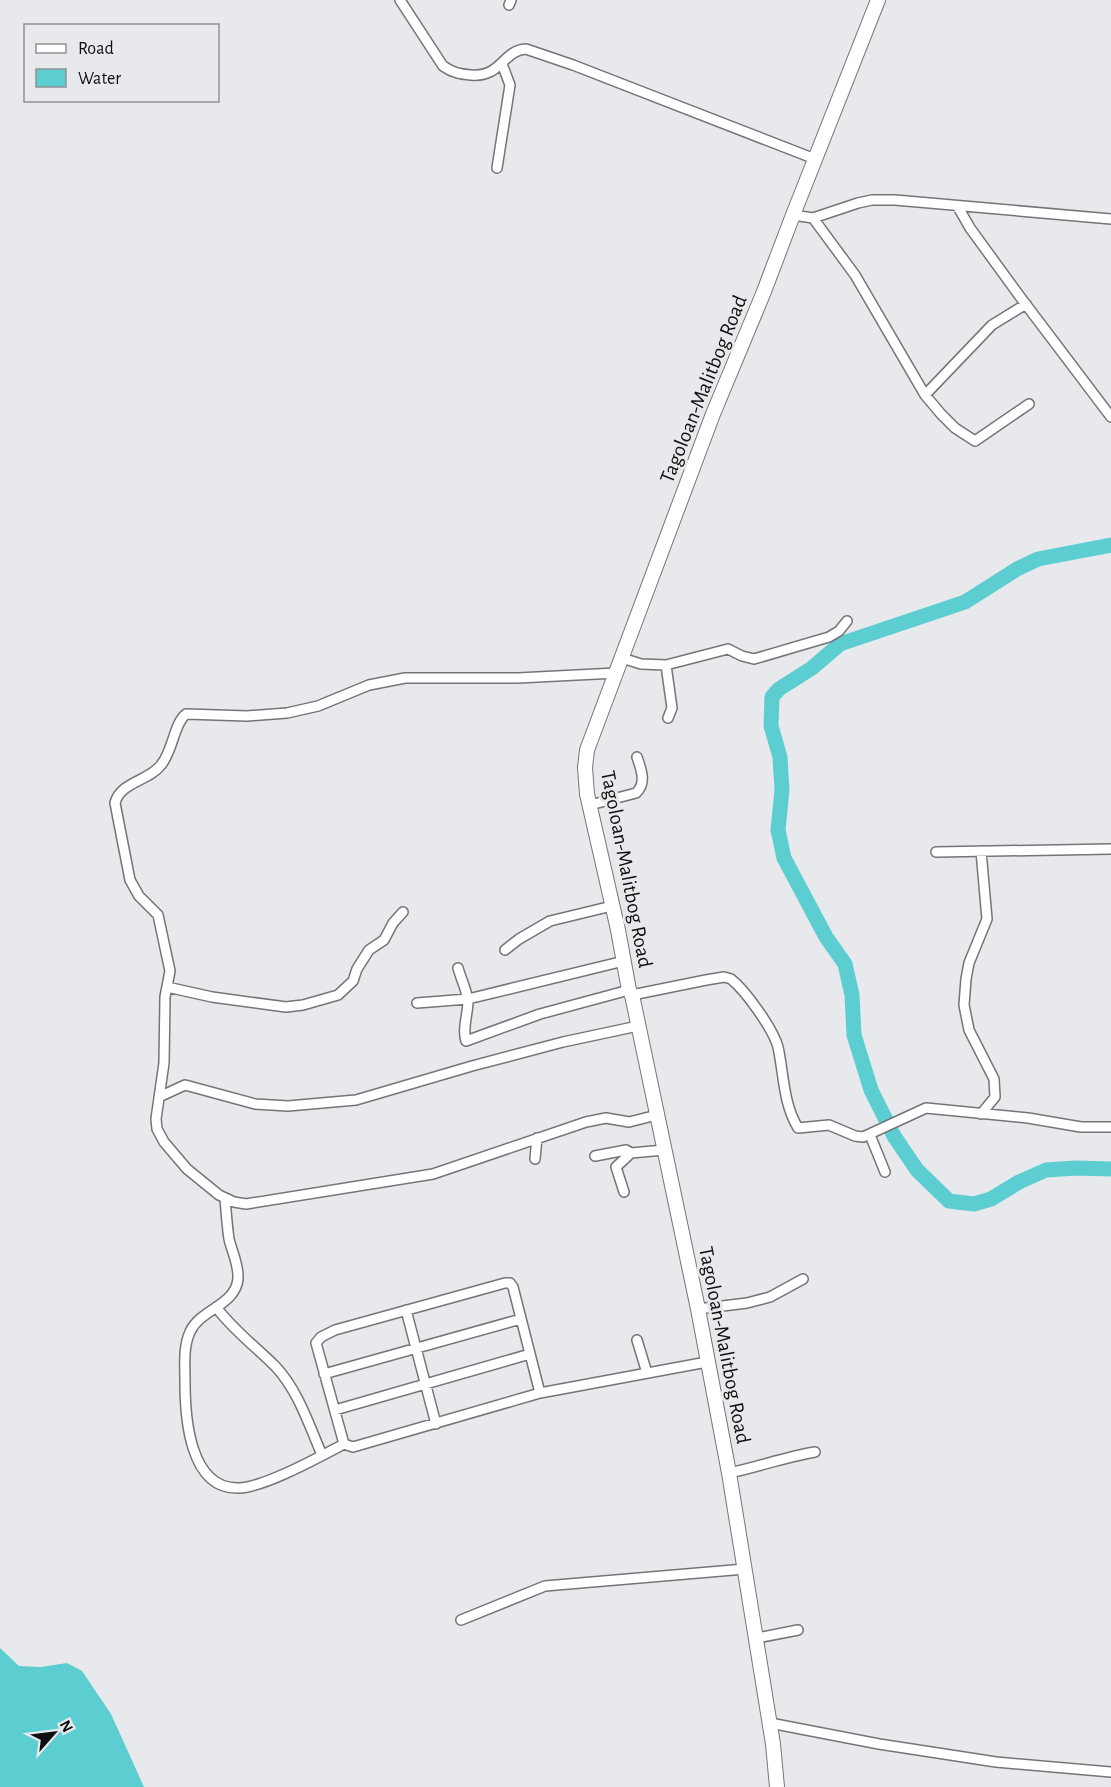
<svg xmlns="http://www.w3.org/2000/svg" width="1111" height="1787" font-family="'Alegreya Sans',sans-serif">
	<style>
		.water { fill: #5cced1 }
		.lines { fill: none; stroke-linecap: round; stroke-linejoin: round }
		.river { stroke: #5cced1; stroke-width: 15 }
		.minor-casing { stroke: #737578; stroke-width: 12 }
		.secondary-casing { stroke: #737578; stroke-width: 16 }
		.minor { stroke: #fff; stroke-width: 9 }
		.secondary { stroke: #fff; stroke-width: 14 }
		.labels { text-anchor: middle; stroke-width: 6; stroke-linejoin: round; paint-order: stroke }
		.street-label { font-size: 21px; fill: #0e0f10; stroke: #e7e9ec }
	</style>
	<rect width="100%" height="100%" fill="#e7e9ec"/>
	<!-- water -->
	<path class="water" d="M 0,1648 L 19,1666 L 41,1667 L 67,1663 L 82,1671 L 111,1714 L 144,1787 L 0,1787 Z"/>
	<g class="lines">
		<!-- river -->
		<path class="river" d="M 1111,545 L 1038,559 L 1017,569 L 965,602 L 840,644 L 812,668 L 779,689 L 772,697 L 771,726 L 780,757 L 782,790 L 778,830 L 784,858 L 826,937 L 845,964 L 852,995 L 854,1035 L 871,1090 L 894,1136 L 917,1170 L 949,1201 L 974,1204 L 991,1199 L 1019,1182 L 1046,1170 L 1076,1168 L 1111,1169"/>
		<defs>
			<path id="minor" d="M 400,0 L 443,66 C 453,73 460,74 471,75 C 501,78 503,50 526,49 L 573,65 L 815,159
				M 509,5 L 511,0
				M 497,168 L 510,85 L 502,64
				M 958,207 L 970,228 L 1021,298 L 1111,417
				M 793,215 L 813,218 L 858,203 L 872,200 L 895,200 L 1111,219
				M 813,218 L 855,275 L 925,395 L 941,414 L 955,428 L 975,441 L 1029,404
				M 925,395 L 992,325 L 1026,304
				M 622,658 L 641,664 L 666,665 L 728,649 L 742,656 L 754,659 L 829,637 L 839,631 L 847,621
				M 666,665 L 672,708 L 668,718
				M 616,673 L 518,678 L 405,678 L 369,685 L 318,706 L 287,713 L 247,716 L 186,714 C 174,723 173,751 161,765 C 149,781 120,782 115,803 L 130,880 L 139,896 L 158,915 L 170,971 L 165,997 L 164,1063 L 156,1119 L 157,1129 L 164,1142 L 187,1169 L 219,1195 L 234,1202 L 246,1204 L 433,1174 L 586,1122 L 606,1118 L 629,1122 L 657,1115
				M 590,805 L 636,793 C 647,783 641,769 637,757
				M 936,852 L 1111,849
				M 505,950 L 519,939 L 550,921 L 612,906
				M 458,968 C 461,979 467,991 468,1001 C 468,1014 462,1029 466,1041 L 540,1014 L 629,990
				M 167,987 L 212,997 L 286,1007 L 303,1005 L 338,995 L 353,981 L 357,969 L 369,950 L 384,940 L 393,923 L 403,912
				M 632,995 L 706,980 L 724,977 L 731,979 C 746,991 773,1029 778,1047 C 784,1075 783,1103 798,1128 L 829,1125 L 855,1136 L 863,1137 L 926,1108 L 1028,1118 L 1081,1127 L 1111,1127
				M 417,1003 L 468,999 L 624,961
				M 159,1097 L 185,1085 L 255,1104 L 288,1106 L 356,1100 L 472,1066 L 563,1042 L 638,1026
				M 981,1114 L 995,1097 L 994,1079 L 969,1030 L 964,1005 L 966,979 L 969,963 L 987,919 L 981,851
				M 870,1135 L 885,1172
				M 595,1156 L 626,1150 L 631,1153
				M 535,1159 L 537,1138
				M 624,1192 L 616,1167 L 631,1153 L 664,1150
				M 225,1198 C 226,1211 227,1225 229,1239 C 232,1252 239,1265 238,1279 C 235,1306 200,1309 190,1332 C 183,1347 185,1365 185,1382 C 185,1416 189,1490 239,1488 C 265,1487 319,1457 344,1444 L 353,1447 L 540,1393 L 707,1362
				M 216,1307 C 233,1330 255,1346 275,1366 C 298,1390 309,1425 322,1455
				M 698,1309 L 747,1303 L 770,1297 L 803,1279
				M 406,1310 L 436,1424
				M 637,1340 L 647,1373
				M 324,1374 L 521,1319
				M 335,1410 L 530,1354
				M 344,1444 L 316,1343 L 321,1337 L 335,1330 L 505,1283 L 510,1283 L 513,1287 L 540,1393
				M 729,1473 C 758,1467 785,1457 815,1452
				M 461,1620 L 545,1586 L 745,1569
				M 757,1638 L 798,1630
				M 770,1723 L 879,1744 L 996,1762 L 1111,1772"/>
			<path id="secondary" d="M 777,1787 L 773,1744 L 729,1473 L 698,1309 L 632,995 L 629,990 L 618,930 L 587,794 L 585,768 L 587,750 L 713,414 L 763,294 L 793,215 L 878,0"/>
		</defs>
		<!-- minor casing -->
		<use href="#minor" class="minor-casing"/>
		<!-- secondary casing -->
		<use href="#secondary" class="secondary-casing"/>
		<!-- minor -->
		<use href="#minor" class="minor"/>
		<!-- secondary -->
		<use href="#secondary" class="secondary"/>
	</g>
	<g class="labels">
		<!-- street labels -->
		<g class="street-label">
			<text transform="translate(703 389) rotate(-68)" y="7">Tagoloan-Malitbog Road</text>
			<text transform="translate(627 869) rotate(79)" y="7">Tagoloan-Malitbog Road</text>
			<text transform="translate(725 1345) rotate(79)" y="7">Tagoloan-Malitbog Road</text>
		</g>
	</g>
	<!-- legend -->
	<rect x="24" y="24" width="195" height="78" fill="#e7e9ec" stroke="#909294" stroke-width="1.5"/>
	<rect x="36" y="44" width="30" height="9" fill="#ffffff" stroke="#909294" stroke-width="1.5"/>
	<text x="78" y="54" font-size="18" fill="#0e0f10">Road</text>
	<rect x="36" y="69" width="30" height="18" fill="#5cced1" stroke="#909294" stroke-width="1.5"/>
	<text x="78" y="84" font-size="18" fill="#0e0f10">Water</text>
	<!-- north arrow -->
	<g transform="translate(54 1733) rotate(62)" stroke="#e7e9ec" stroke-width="4.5" paint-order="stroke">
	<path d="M0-4.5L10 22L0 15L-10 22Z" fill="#0e0f10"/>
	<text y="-9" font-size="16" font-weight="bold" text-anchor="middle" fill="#0e0f10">N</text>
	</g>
</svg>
